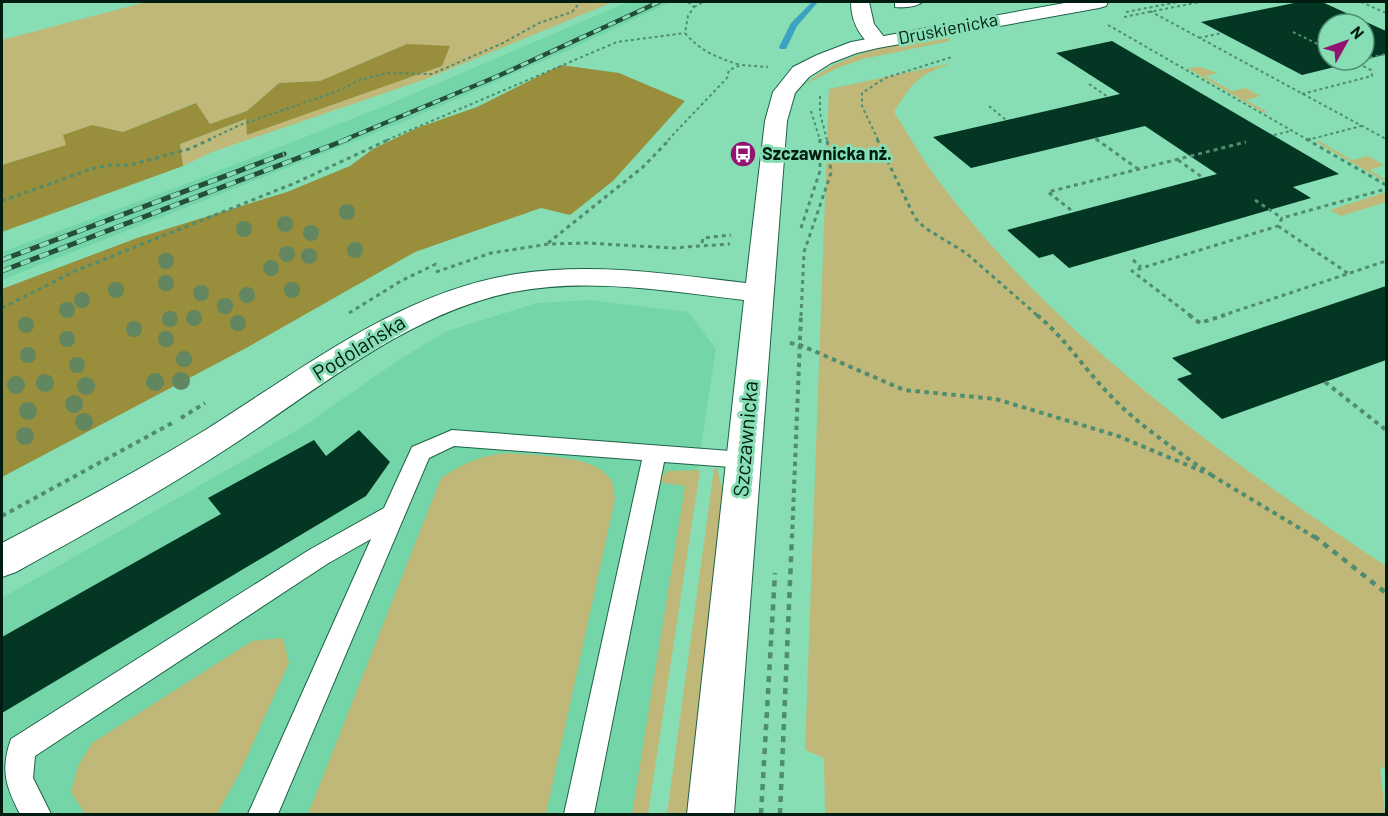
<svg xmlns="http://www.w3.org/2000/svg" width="1388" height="816" font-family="Barlow,sans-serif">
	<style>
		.built { fill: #73d5a8 }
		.green { fill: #bfb878 }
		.forest { fill: #988e3c }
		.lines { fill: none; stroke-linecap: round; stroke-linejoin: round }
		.stream { fill: #3ba2c2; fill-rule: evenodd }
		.building { fill: #033623 }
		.service-casing { stroke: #1c6246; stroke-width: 2 }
		.minor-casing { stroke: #1c6246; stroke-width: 2 }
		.tertiary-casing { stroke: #1c6246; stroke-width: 2 }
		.path-far3 { stroke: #4f8c70; stroke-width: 2; stroke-dasharray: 3 3; stroke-linecap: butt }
		.path-far2 { stroke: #4f8c70; stroke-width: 3; stroke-dasharray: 4 4; stroke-linecap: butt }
		.path-far1 { stroke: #4f8c70; stroke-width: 4; stroke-dasharray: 4.5 4.5; stroke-linecap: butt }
		.path { stroke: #4f8c70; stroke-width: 4.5; stroke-dasharray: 6 6; stroke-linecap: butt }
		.service { fill: #fff; fill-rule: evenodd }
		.minor { fill: #fff; fill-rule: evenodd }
		.tertiary { fill: #fff; fill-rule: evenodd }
		.rail-far1-casing { stroke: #244e3b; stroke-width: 4.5 }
		.rail-casing { stroke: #244e3b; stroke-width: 5 }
		.rail-far1 { stroke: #87deb5; stroke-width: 3; stroke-dasharray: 8; stroke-linecap: butt }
		.rail { stroke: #87deb5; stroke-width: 4; stroke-dasharray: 10; stroke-linecap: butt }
		.tree { fill: #618660 }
		.labels { text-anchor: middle; stroke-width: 6; stroke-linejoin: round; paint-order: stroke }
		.far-street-label { font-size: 18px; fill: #011c10; stroke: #87deb5 }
		.far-poi-label { font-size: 18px; font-weight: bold; fill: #011c10; stroke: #87deb5; text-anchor: start }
		.street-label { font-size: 21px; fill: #011c10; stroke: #87deb5 }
	</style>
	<rect width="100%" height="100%" fill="#87deb5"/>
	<!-- built -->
	<path class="built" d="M 628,2 L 671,2 L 573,48 L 408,120 L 2,280 L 2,252 L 180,186 L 387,105 Z
		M 589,300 L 688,312 L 716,349 L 644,814 L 2,814 L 2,598 L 301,428 L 397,361 L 447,331 L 537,303 Z"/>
	<!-- green -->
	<path class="green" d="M 146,2 L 613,2 L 426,79 L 212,152 L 183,166 L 180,144 L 247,119 L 248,134 L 442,66 L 407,44 L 320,81 L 279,83 L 247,111 L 210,124 L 195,103 L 123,132 L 92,125 L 63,135 L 67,145 L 2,165 L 2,40 Z
		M 949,35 L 950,41 L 863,59 L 837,68 L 806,84 C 845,49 900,45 949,35 Z
		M 952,63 C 917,76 914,80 894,112 C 909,136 924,162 941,184 C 1056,336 1228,462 1386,566 L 1386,770 L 1380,766 L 1385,814 L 825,814 L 824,758 L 805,750 L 829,89 Z
		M 1200,67 L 1218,73 L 1205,76 L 1232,91 L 1246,88 L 1260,96 L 1246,100 L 1267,112 L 1264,113 L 1187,68 Z
		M 1319,141 L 1352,160 L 1368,156 L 1384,165 L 1370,170 L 1386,180 L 1386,182 L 1316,142 Z
		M 1386,192 L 1386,202 L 1341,216 L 1330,210 Z
		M 508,453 C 535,456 596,454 611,480 C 614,485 614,494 615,499 L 546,814 L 308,814 L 441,478 C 464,463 481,455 508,453 Z
		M 717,468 L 724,497 L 687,814 L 667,814 L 714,469 Z
		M 700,470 L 648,814 L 632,814 L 685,486 L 657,482 L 667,471 Z
		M 283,638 L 289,663 L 240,772 L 217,814 L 85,814 L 71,792 L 78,766 L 92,743 L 252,641 Z"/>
	<!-- forest -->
	<path class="forest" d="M 407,44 L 450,46 L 442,66 L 247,135 L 246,119 L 180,144 L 183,166 L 2,232 L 2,165 L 66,145 L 63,135 L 92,125 L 123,132 L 196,103 L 210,124 L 247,111 L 279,83 L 320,81 Z
		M 561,65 L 619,73 L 685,101 L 613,181 L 570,215 L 541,208 L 415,252 L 248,347 L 2,477 L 2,289 L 137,238 L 287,192 L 350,166 L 373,149 L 417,128 L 477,107 Z"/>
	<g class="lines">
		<!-- stream -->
		<path class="stream" d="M 812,2 L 818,2 L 797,26 L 786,49 L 780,49 L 779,47 L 791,23 Z"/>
	</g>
	<!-- building -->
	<path class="building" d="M 1299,2 L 1322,2 L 1386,31 L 1386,54 L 1364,60 L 1364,24 L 1328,24 L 1328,60 L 1363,60 L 1302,75 L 1201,22 Z
		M 1112,41 L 1257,126 L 1339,174 L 1293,187 L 1311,198 L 1069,268 L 1053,254 L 1039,258 L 1007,230 L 1217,174 L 1145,126 L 971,168 L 933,137 L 1120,94 L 1056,53 Z
		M 1386,286 L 1386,360 L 1222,419 L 1177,379 L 1192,374 L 1172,358 Z
		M 359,430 L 390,462 L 366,496 L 2,713 L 2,637 L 221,514 L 208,498 L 314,440 L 326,456 Z"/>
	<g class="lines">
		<defs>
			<path id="service" d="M 895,2 L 922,2 C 917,7 902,8 895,7 Z
				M 452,430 L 744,452 L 752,454 L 755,460 L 752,466 L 744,468 L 664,462 L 594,814 L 564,814 L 642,460 L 454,446 L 429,458 L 278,814 L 248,814 L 371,539 L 327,564 L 35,756 L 33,778 L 51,814 L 20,814 C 6,787 0,770 11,739 L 309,550 L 384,508 L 412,447 Z"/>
			<path id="minor" d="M 851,2 L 869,2 L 874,24 L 888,42 L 885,46 L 871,46 C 858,34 851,20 851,2 Z"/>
			<path id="tertiary" d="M 1070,2 L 1108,2 L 1106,6 L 1099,8 L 878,48 L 857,53 L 831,63 L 809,77 L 795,93 L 787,121 L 784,159 L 734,814 L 687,814 L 744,300 C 668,291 589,277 513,292 C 408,313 316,391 228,448 C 159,493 87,533 16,572 L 2,577 L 2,543 C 71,507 140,470 207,429 C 304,368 400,292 516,274 C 593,262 670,274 746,283 L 765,121 L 773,92 L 793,67 L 817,55 L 851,42 Z"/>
		</defs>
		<!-- service casing -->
		<use href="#service" class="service-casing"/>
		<!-- minor casing -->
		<use href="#minor" class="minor-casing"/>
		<!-- tertiary casing -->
		<use href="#tertiary" class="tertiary-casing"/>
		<!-- path-far3 -->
		<path class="path-far3" d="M 688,2 L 694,7 L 688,16 L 685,33 C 700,51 718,58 740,65
			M 1361,2 L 1386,13
			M 694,7 L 703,2
			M 1150,11 L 1386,139
			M 1126,12 L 1178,2
			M 1124,17 L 1200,2
			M 1108,25 L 1308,140
			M 1293,32 L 1328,49
			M 1199,38 L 1222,33
			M 1364,59 L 1386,54
			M 1089,84 L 1108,97
			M 1302,94 L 1372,76 L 1371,70 L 1351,60
			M 820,96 L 820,113 L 827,140
			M 989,106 L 1006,120
			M 811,111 L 820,140
			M 1274,135 L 1291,131
			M 1095,138 L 1098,140
			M 208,140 L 240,125 L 338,91 L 360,80 L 386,73 L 432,74 L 503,43 L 539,23 L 572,12 L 580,2
			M 387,140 L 617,42 L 685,33
			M 668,140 L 727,78 L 729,70 L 741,65 L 768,67
			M 878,140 L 862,106 L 862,93 L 885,78 L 952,57
			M 1307,140 L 1361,126"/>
		<!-- path-far2 -->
		<path class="path-far2" d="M 877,139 L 915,218 L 925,228 L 966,253 L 1038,316
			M 1096,139 L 1138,169
			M 1306,139 L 1386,185
			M 1307,140 L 1312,139
			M 1178,160 L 1202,177
			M 1255,200 L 1282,218
			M 2,201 L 91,169 L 108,165 L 130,165 L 189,149 L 211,139
			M 1071,210 L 1048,192 L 1246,142
			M 1278,226 L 1349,274
			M 801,228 L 820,171 L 820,139
			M 548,243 L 643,167 L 670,139
			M 702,243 L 703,238 L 731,235
			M 1133,260 L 1141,267
			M 436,272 L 491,253 L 549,244 L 588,243 L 671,248 L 730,244
			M 2,308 L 75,271 L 295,183 L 390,139
			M 349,313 L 401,281 L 436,264 L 439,267
			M 801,316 L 804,252 L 831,173 L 827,139
			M 1191,316 L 1132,271 L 1278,226 L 1282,218 L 1386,189
			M 1221,316 L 1386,261"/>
		<!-- path-far1 -->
		<path class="path-far1" d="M 1037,315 C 1064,337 1083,367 1108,393 C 1135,423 1180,453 1213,476
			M 1189,315 L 1200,323 L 1225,315
			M 790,343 L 800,345 L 904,390 L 996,399 L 1118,436 L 1204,472
			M 1325,382 L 1386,430
			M 181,418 L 205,403
			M 1211,475 L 1316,538
			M 2,516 L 174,422
			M 792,538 L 801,315"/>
		<!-- path -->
		<path class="path" d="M 1314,536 L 1386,593
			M 761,814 L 775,573
			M 780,814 L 792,536"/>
		<!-- service -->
		<use href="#service" class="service"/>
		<!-- minor -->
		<use href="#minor" class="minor"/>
		<!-- tertiary -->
		<use href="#tertiary" class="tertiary"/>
		<defs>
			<path id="rail-far1" d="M 344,140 L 498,76 L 659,2"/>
			<path id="rail" d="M 2,260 L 284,154
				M 2,271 L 348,139"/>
		</defs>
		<!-- rail-far1 casing -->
		<use href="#rail-far1" class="rail-far1-casing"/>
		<!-- rail casing -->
		<use href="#rail" class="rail-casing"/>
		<!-- rail-far1 -->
		<use href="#rail-far1" class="rail-far1"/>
		<!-- rail -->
		<use href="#rail" class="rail"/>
	</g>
	<!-- trees -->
	<g class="tree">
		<circle cx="347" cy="212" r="8"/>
		<circle cx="285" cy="224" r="8"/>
		<circle cx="244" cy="229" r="8"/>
		<circle cx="311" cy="233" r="8"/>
		<circle cx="355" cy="250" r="8"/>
		<circle cx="287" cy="254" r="8"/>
		<circle cx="309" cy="256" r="8"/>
		<circle cx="166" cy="261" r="8"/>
		<circle cx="271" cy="268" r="8"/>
		<circle cx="166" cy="283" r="8"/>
		<circle cx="116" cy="290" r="8"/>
		<circle cx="292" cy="290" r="8"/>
		<circle cx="201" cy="293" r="8"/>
		<circle cx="247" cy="295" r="8"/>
		<circle cx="82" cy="300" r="8"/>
		<circle cx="225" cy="306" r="8"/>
		<circle cx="67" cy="310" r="8"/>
		<circle cx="194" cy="318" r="8"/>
		<circle cx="170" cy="319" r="8"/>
		<circle cx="238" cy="323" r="8"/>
		<circle cx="26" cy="325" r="8"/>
		<circle cx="134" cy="329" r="8"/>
		<circle cx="67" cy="339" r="8"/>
		<circle cx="166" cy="339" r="8"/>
		<circle cx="28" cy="355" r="8"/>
		<circle cx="184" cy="359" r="8"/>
		<circle cx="77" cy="365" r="8"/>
		<circle cx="181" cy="381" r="9"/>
		<circle cx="155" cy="382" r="9"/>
		<circle cx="45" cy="383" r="9"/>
		<circle cx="16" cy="385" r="9"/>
		<circle cx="86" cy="386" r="9"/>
		<circle cx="74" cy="404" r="9"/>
		<circle cx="28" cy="411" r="9"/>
		<circle cx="84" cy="422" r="9"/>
		<circle cx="25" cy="436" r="9"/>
	</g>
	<!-- icons -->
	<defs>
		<symbol id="bus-disc" viewBox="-11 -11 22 22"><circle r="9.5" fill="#921470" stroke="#87deb5"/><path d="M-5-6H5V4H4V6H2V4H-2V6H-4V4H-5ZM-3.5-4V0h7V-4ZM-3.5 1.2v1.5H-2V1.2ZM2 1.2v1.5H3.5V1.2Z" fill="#fff"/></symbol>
	</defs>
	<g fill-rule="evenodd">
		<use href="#bus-disc" x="728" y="139" width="30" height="30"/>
	</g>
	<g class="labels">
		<!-- far-street labels -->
		<g class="far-street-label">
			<text transform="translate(948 29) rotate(-11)" y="6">Druskienicka</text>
		</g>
		<!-- far-poi labels -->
		<g class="far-poi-label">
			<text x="762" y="160">Szczawnicka nż.</text>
		</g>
		<!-- street labels -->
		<g class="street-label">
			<text transform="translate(359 348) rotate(-32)" y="7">Podolańska</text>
			<text transform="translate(746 439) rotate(-85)" y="7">Szczawnicka</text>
		</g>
	</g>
	<!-- border -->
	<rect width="1388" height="816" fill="none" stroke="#011c10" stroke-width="6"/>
	<!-- north arrow -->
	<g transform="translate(1346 42) rotate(50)"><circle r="28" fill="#87deb5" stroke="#519073" stroke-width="1.5"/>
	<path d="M0-4.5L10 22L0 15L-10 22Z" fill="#921470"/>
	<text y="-9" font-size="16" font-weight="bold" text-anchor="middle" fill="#011c10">N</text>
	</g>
</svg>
